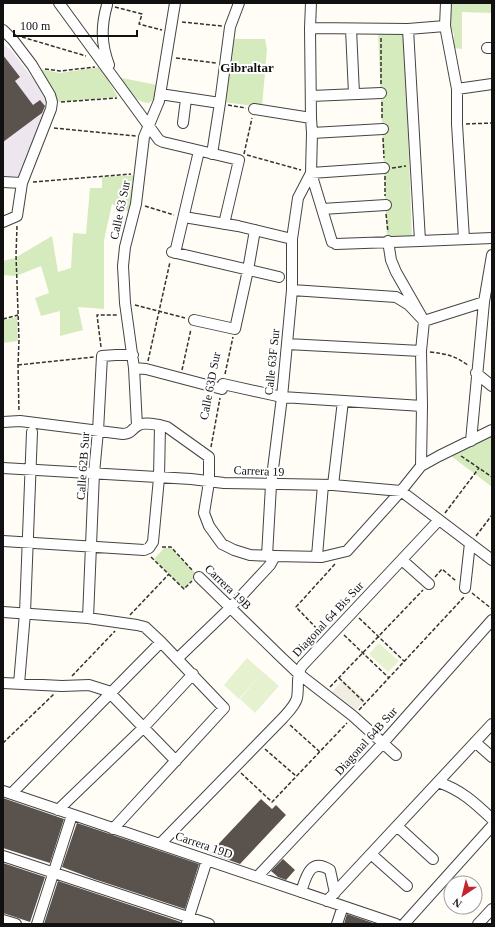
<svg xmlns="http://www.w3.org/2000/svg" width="495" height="927" font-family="Georgia,serif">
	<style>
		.industrial { fill: #eee6ef }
		.green { fill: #d5ebbd }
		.pitch { fill: #e6f2cf }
		.plaza { fill: #f1ede2 }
		.building { fill: #5a524d }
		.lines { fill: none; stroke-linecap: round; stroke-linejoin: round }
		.minor-casing { stroke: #444; stroke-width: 12 }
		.path { stroke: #333; stroke-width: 1.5; stroke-dasharray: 4 2; stroke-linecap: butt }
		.minor { stroke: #fff; stroke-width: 10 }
		.labels { text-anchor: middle; stroke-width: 4; stroke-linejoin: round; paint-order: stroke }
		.street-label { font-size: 12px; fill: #111; stroke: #fff }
		.neighbourhood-label { font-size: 13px; font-weight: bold; fill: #111; stroke: #fff }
	</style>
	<rect width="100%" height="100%" fill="#fffdf5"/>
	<!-- industrial -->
	<path class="industrial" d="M 3,44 L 11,50 L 49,100 L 49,110 L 19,176 L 3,176 Z"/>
	<!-- green -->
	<path class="green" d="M 448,3 L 492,3 L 492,13 L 462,12 L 462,49 L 454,48 L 454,34 L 448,22 Z
		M 404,31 L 412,237 L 387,239 L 378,32 Z
		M 231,39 L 265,39 L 267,49 L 262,107 L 223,102 Z
		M 100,67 L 118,97 L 59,102 L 35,68 L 60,73 Z
		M 117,77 L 157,85 L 155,99 L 149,103 C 135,103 125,87 117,77 Z
		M 138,175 L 129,212 L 112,204 L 104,240 L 104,309 L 78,307 L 83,330 L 60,336 L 60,311 L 41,316 L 35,298 L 49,293 L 41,266 L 16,276 L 3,275 L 3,261 L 15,258 L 52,236 L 58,272 L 71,268 L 73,233 L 86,234 L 90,188 L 102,188 L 102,177 Z
		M 17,317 L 18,341 L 3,343 L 3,320 Z
		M 492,434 L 492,487 L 451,456 Z
		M 164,548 L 171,548 L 197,575 L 184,589 L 154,559 Z"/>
	<!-- pitch -->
	<path class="pitch" d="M 379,643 L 399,661 L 388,672 L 369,654 Z
		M 247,658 L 263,672 L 239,699 L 224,685 Z
		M 263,672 L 279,686 L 255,713 L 240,699 Z"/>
	<!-- plaza -->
	<path class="plaza" d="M 343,680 L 365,700 L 353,713 L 330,694 Z"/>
	<!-- building -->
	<path class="building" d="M 3,55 L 20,77 L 15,81 L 33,105 L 40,100 L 45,106 L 42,113 L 3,142 Z
		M 3,798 L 64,819 L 50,863 L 3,848 Z
		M 261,799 L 272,809 L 276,805 L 286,815 L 240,864 L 210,853 Z
		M 77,823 L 199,864 L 185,909 L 94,879 L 62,867 Z
		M 283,859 L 295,870 L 286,880 L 278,877 L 271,871 Z
		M 3,863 L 45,877 L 30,922 L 3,913 Z
		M 58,881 L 181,922 L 180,924 L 44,924 Z
		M 347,914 L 376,924 L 344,924 Z"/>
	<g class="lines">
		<defs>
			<path id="minor" d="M 59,3 L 159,140 L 163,142 L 239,160 L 224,224
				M 311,3 L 310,28 L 311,118 L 312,133 L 311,173 L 332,242
				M 446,3 L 445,26 L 457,89 L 457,124 L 464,239
				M 107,5 C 101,26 101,44 109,65
				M 310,28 L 408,29 L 445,26
				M 351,29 L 354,94
				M 408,29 L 420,241 L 492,238
				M 3,30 L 13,40 L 32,65 L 50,95 L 52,102 L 51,109 L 22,183 L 17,216 L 3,222
				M 487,48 L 492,48
				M 457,89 L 492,84
				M 160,94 L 220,103
				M 311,96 L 381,93
				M 254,109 L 311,118
				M 183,123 L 186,99
				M 312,133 L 383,129
				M 212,154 L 220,103 L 230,27 L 239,3
				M 3,182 L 22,183
				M 322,209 L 386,205
				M 184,217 L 238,226 L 292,239
				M 388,241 L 391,260 L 396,272 L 424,321 L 421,351 L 422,406 L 421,466
				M 336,244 L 420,241
				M 172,252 L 279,277
				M 175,253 L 199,151
				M 292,290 L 396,297 L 409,305 L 424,321 L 484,302
				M 194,320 L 235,329 L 248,270 L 255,230
				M 287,344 L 421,351
				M 134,368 L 146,369 L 222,389
				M 476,373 L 492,386
				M 223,384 L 282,397 L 422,406
				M 3,422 L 20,421 L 123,434 C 132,433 130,431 137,426 C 144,421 159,425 167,427 L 209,457 L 209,482 L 204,513 L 209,526 L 222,544 L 234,550 L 250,555 L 275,556 L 322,557 L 347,551 L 401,491 L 421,466 L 439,456 L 492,430
				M 137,426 L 134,368 L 125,303 L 123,266 L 125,247 L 136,204 L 144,137 L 159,101 L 175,3
				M 471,441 L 484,302 L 492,255
				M 3,468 L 191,479 L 224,483 L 333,485 L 401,491 L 492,560
				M 333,485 L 343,401
				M 3,541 L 144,550 L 149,548 L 153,542 L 159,478 L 160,425
				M 267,556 L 271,485 L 282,397 L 292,290 L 292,239 L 298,198 L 311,173 L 384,168
				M 317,556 L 323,485
				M 402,560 L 429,584
				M 199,577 L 283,659 L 299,674 L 353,716 L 396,755
				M 465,588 L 470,543
				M 3,612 L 88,618 L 137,625 L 145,627 L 161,642 L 224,708 L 113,829
				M 88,618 L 94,473 L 98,431 L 102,356 L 116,355 L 133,355
				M 177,659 L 231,607 L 270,565 L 275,556
				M 3,683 L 62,686 L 89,685 L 108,691 L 176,761
				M 19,684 L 25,613 L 32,432
				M 475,742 L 492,757
				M 438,782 C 461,790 474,802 492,819
				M 3,791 L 396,924
				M 11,794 L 161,642
				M 58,810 L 143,728 L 193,674
				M 397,826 L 433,859
				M 160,844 L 282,719 C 288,712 295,706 297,698 C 299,687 296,675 302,666 L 439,520
				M 371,854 L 407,886
				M 3,856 L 209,924
				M 257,877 L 383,743 L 492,620
				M 301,892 C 306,877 310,857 330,870 L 335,893
				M 327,901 L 492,724
				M 3,920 L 16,924
				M 187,923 L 207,860
				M 37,924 L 72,815
				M 337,924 L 343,906
				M 404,924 L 492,826
				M 478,924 L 492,909"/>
		</defs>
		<!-- minor casing -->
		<use href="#minor" class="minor-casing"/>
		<!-- path -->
		<path class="path" d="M 115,7 L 142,14 L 139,24 L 162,30
			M 182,22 L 222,26
			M 22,37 L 86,56
			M 381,38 L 381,84
			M 176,58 L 216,63
			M 45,69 L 60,71 L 95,67
			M 61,102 L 117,98
			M 382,102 L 382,120
			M 228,105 L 246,108
			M 466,124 L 492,123
			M 54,128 L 136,136
			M 383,138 L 384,158
			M 244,154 L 252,118
			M 247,155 L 301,170
			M 392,168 L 406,166
			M 385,176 L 385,196
			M 33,182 L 131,174
			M 145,206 L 174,215
			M 386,214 L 388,232
			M 17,226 L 16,255 L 19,340 L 18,365 L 19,412
			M 135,305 L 185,318
			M 3,319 L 18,315
			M 101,347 L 97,315 L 118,315
			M 430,352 C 447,354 456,356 469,366
			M 148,361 L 170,262
			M 18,365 L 94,357
			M 182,370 L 191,329
			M 225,374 L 233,337
			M 211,447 L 220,398
			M 461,456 L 492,477
			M 445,513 L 479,468
			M 476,536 L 492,515
			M 162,547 L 171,547 L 193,571
			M 151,557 L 184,589 L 192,581
			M 435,577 L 442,569 L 456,581
			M 472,593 L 492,609
			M 130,615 L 169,574
			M 359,618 L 404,661
			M 321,633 L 296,607 L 335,564
			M 344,635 L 389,678
			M 72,676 L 115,631
			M 339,678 L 365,703
			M 330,687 L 423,590
			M 359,710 L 464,597
			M 290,725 L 320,752
			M 3,743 L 54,694
			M 265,749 L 296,776
			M 241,773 L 272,802 L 347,723"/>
		<!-- minor -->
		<use href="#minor" class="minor"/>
	</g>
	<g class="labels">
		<!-- street labels -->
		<g class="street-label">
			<text transform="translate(120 210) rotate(-78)" y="4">Calle 63 Sur</text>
			<text transform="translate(272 362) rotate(-84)" y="4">Calle 63F Sur</text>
			<text transform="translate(210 386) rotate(-79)" y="4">Calle 63D Sur</text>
			<text transform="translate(83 466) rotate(-86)" y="4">Calle 62B Sur</text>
			<text transform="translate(259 471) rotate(2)" y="4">Carrera 19</text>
			<text transform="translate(228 587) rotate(44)" y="4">Carrera 19B</text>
			<text transform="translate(328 619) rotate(-47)" y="4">Diagonal 64 Bis Sur</text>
			<text transform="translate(366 741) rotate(-48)" y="4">Diagonal 64B Sur</text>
			<text transform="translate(204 845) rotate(19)" y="4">Carrera 19D</text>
		</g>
		<!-- neighbourhood labels -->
		<g class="neighbourhood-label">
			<text x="247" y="72">Gibraltar</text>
		</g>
	</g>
	<!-- border -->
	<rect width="495" height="927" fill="none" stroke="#111111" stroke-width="8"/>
	<!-- north arrow -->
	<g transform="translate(463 895) rotate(215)"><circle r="19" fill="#ffffff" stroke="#a0a0a0"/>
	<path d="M0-3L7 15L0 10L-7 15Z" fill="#c4262e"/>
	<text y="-6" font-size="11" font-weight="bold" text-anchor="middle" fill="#111111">N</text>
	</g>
	<!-- scale -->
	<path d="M14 30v6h123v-6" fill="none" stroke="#111111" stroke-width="2"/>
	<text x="20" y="30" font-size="12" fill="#111111" stroke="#ffffff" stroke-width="3" paint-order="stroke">100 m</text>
</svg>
